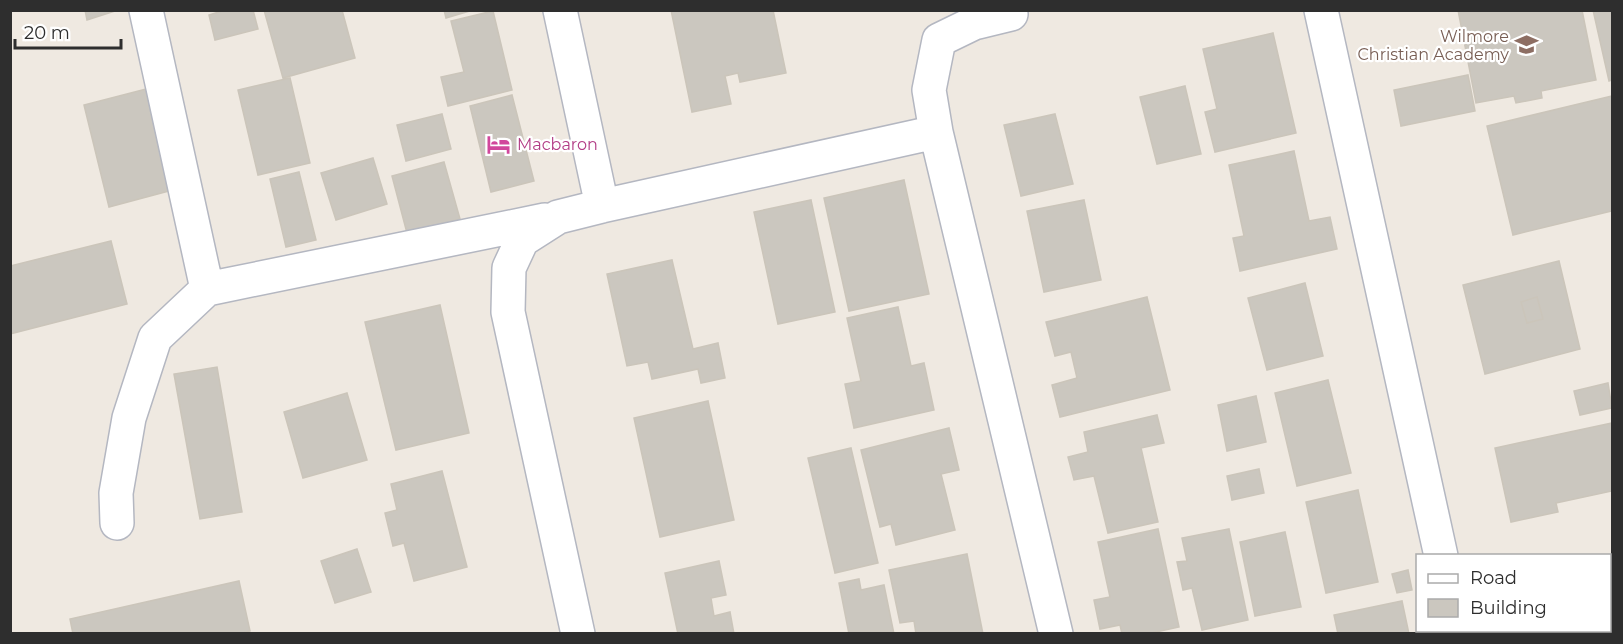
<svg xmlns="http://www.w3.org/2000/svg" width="1623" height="644" font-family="Montserrat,sans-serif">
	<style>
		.building { fill: #cbc7bf; stroke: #cbc5ba; stroke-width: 1.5; fill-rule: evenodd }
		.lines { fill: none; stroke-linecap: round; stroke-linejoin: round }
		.minor-casing { stroke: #b4b7c1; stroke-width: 36 }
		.minor { stroke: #fff; stroke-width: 33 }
		.labels { text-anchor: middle; stroke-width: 4.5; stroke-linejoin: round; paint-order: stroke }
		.education-label { font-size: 16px; fill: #785e54; stroke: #fff; text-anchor: end }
		.hotel-label { font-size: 16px; fill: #b23c85; stroke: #fff; text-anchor: start }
	</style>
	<rect width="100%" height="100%" fill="#efe9e1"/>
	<!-- building -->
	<path class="building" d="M 85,10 L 118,10 L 87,20 Z
		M 225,10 L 253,10 L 258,29 L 215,40 L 209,15 Z
		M 264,10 L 342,10 L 355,58 L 283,78 Z
		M 444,10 L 473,10 L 446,18 Z
		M 671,10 L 773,10 L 786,73 L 740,82 L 738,73 L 725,76 L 731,104 L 692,112 Z
		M 1458,10 L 1582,10 L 1596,80 L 1541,91 L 1542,98 L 1516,103 L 1514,96 L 1476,103 Z
		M 1593,10 L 1612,10 L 1612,80 L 1609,81 Z
		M 493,11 L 512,90 L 448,106 L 441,77 L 464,72 L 451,21 Z
		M 1273,33 L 1296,133 L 1215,152 L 1205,112 L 1217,109 L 1203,49 Z
		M 1468,75 L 1475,111 L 1401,126 L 1394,90 Z
		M 290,78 L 310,163 L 258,175 L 238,90 Z
		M 158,86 L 184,187 L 109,207 L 84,105 Z
		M 1185,86 L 1201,154 L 1157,164 L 1140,97 Z
		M 512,95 L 534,181 L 491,192 L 470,106 Z
		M 1612,96 L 1612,211 L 1513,235 L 1487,126 Z
		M 442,114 L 451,149 L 406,161 L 397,125 Z
		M 1055,114 L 1073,184 L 1021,196 L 1004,125 Z
		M 1294,151 L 1309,221 L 1330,217 L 1337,249 L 1240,271 L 1233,238 L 1244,236 L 1229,165 Z
		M 373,158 L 387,204 L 336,220 L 321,173 Z
		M 444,162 L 460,219 L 407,233 L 392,176 Z
		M 299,172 L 316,240 L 286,247 L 270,179 Z
		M 904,180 L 929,294 L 849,311 L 824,198 Z
		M 811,200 L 835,312 L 778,324 L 754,212 Z
		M 1084,200 L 1101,280 L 1044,292 L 1027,211 Z
		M 111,241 L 127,304 L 10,334 L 10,266 Z
		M 672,260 L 693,349 L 718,343 L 725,378 L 701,383 L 698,369 L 652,379 L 648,362 L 627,366 L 607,274 Z
		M 1559,261 L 1580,349 L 1485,374 L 1463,285 ZM 1537,297 L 1543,319 L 1527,323 L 1521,302 Z
		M 1305,283 L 1323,356 L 1267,370 L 1248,298 Z
		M 1147,297 L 1170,390 L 1060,417 L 1052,385 L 1077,378 L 1071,352 L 1055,356 L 1046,322 Z
		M 1537,297 L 1543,319 L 1527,323 L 1521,302 Z
		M 440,305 L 469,433 L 396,450 L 365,322 Z
		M 898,307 L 911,366 L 924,363 L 934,410 L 854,428 L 845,384 L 861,381 L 847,318 Z
		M 217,367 L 242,512 L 200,519 L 174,374 Z
		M 1328,380 L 1351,473 L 1297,486 L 1275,393 Z
		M 1608,383 L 1612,408 L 1580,415 L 1574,391 Z
		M 347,393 L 367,460 L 303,478 L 284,412 Z
		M 1256,396 L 1266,442 L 1227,451 L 1218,405 Z
		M 708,401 L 734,520 L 660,537 L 634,418 Z
		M 1157,415 L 1164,443 L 1141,448 L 1158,522 L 1108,533 L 1094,476 L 1074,480 L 1068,457 L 1088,452 L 1084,432 Z
		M 1612,423 L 1612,491 L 1556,503 L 1558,512 L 1511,522 L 1495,448 Z
		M 949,428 L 959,470 L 941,474 L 955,530 L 896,545 L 891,524 L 880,527 L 861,450 Z
		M 851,448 L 878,563 L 835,573 L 808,458 Z
		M 1259,469 L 1264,493 L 1232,500 L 1227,476 Z
		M 442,471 L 467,567 L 414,581 L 404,543 L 393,546 L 385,513 L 397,510 L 391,484 Z
		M 1358,490 L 1378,582 L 1326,593 L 1306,502 Z
		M 1158,529 L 1179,627 L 1147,634 L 1122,634 L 1120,625 L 1100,629 L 1094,600 L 1110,597 L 1098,542 Z
		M 1229,529 L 1248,620 L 1202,630 L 1192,588 L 1183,590 L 1177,562 L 1187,561 L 1182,538 Z
		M 1285,532 L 1301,607 L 1255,616 L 1240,542 Z
		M 357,549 L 371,592 L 335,603 L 321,561 Z
		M 967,554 L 983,634 L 916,634 L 914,621 L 900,623 L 889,570 Z
		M 719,561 L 726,595 L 711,598 L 714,616 L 730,612 L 734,634 L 678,634 L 665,573 Z
		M 1408,570 L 1412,590 L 1397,593 L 1392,574 Z
		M 859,579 L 861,590 L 884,585 L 894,634 L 849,634 L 839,583 Z
		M 239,581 L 250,631 L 240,634 L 73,634 L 70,619 Z
		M 1610,587 L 1612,598 L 1612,634 L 1597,634 L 1596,630 L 1610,630 Z
		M 1402,601 L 1409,634 L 1338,634 L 1334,615 Z"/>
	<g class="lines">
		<defs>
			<path id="minor" d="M 146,10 L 207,289 L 545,220
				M 560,10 L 602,206
				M 1010,10 L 1011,14 L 974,23 L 939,40 L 929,90 L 936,132 L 1056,634
				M 1321,10 L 1441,556
				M 117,523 L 116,493 L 129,418 L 155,338 L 207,289
				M 1459,630 L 1459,634
				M 578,634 L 508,312 L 509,268 L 522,240 L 558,217 L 602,206 L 936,132"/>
		</defs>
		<!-- minor casing -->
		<use href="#minor" class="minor-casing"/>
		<!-- minor -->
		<use href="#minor" class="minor"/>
	</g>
	<!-- icons -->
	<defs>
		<symbol id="university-bare" viewBox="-9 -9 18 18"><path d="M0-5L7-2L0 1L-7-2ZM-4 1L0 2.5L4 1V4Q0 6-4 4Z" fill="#8d6e63" stroke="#fff" stroke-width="2.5" paint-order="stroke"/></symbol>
		<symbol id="hotel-bare" viewBox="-9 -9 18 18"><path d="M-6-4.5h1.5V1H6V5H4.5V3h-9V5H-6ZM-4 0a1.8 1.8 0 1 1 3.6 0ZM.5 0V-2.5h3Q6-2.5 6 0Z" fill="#d1479c" stroke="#fff" stroke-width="2.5" paint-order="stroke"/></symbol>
	</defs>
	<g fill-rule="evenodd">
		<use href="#university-bare" x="1510" y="28" width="33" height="33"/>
		<use href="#hotel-bare" x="482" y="128" width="33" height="33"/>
	</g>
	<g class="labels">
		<!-- education labels -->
		<g class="education-label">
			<text x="1509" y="42">Wilmore<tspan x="1509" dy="18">Christian Academy</tspan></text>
		</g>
		<!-- hotel labels -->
		<g class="hotel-label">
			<text x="517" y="150">Macbaron</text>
		</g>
	</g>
	<!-- border -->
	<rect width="1623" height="644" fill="none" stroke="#2e2e2e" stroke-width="24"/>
	<!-- legend -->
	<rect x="1416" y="554" width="195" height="78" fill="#ffffff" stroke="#ababab" stroke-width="1.5"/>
	<rect x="1428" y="574" width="30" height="9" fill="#ffffff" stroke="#ababab" stroke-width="1.5"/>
	<text x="1470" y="584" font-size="18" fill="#2e2e2e">Road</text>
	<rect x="1428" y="599" width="30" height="18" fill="#cbc7bf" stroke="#ababab" stroke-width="1.5"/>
	<text x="1470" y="614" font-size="18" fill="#2e2e2e">Building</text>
	<!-- scale -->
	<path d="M15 39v9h106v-9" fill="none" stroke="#2e2e2e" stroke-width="3"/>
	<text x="24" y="39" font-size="18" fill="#2e2e2e" stroke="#ffffff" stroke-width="4.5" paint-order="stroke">20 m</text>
</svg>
